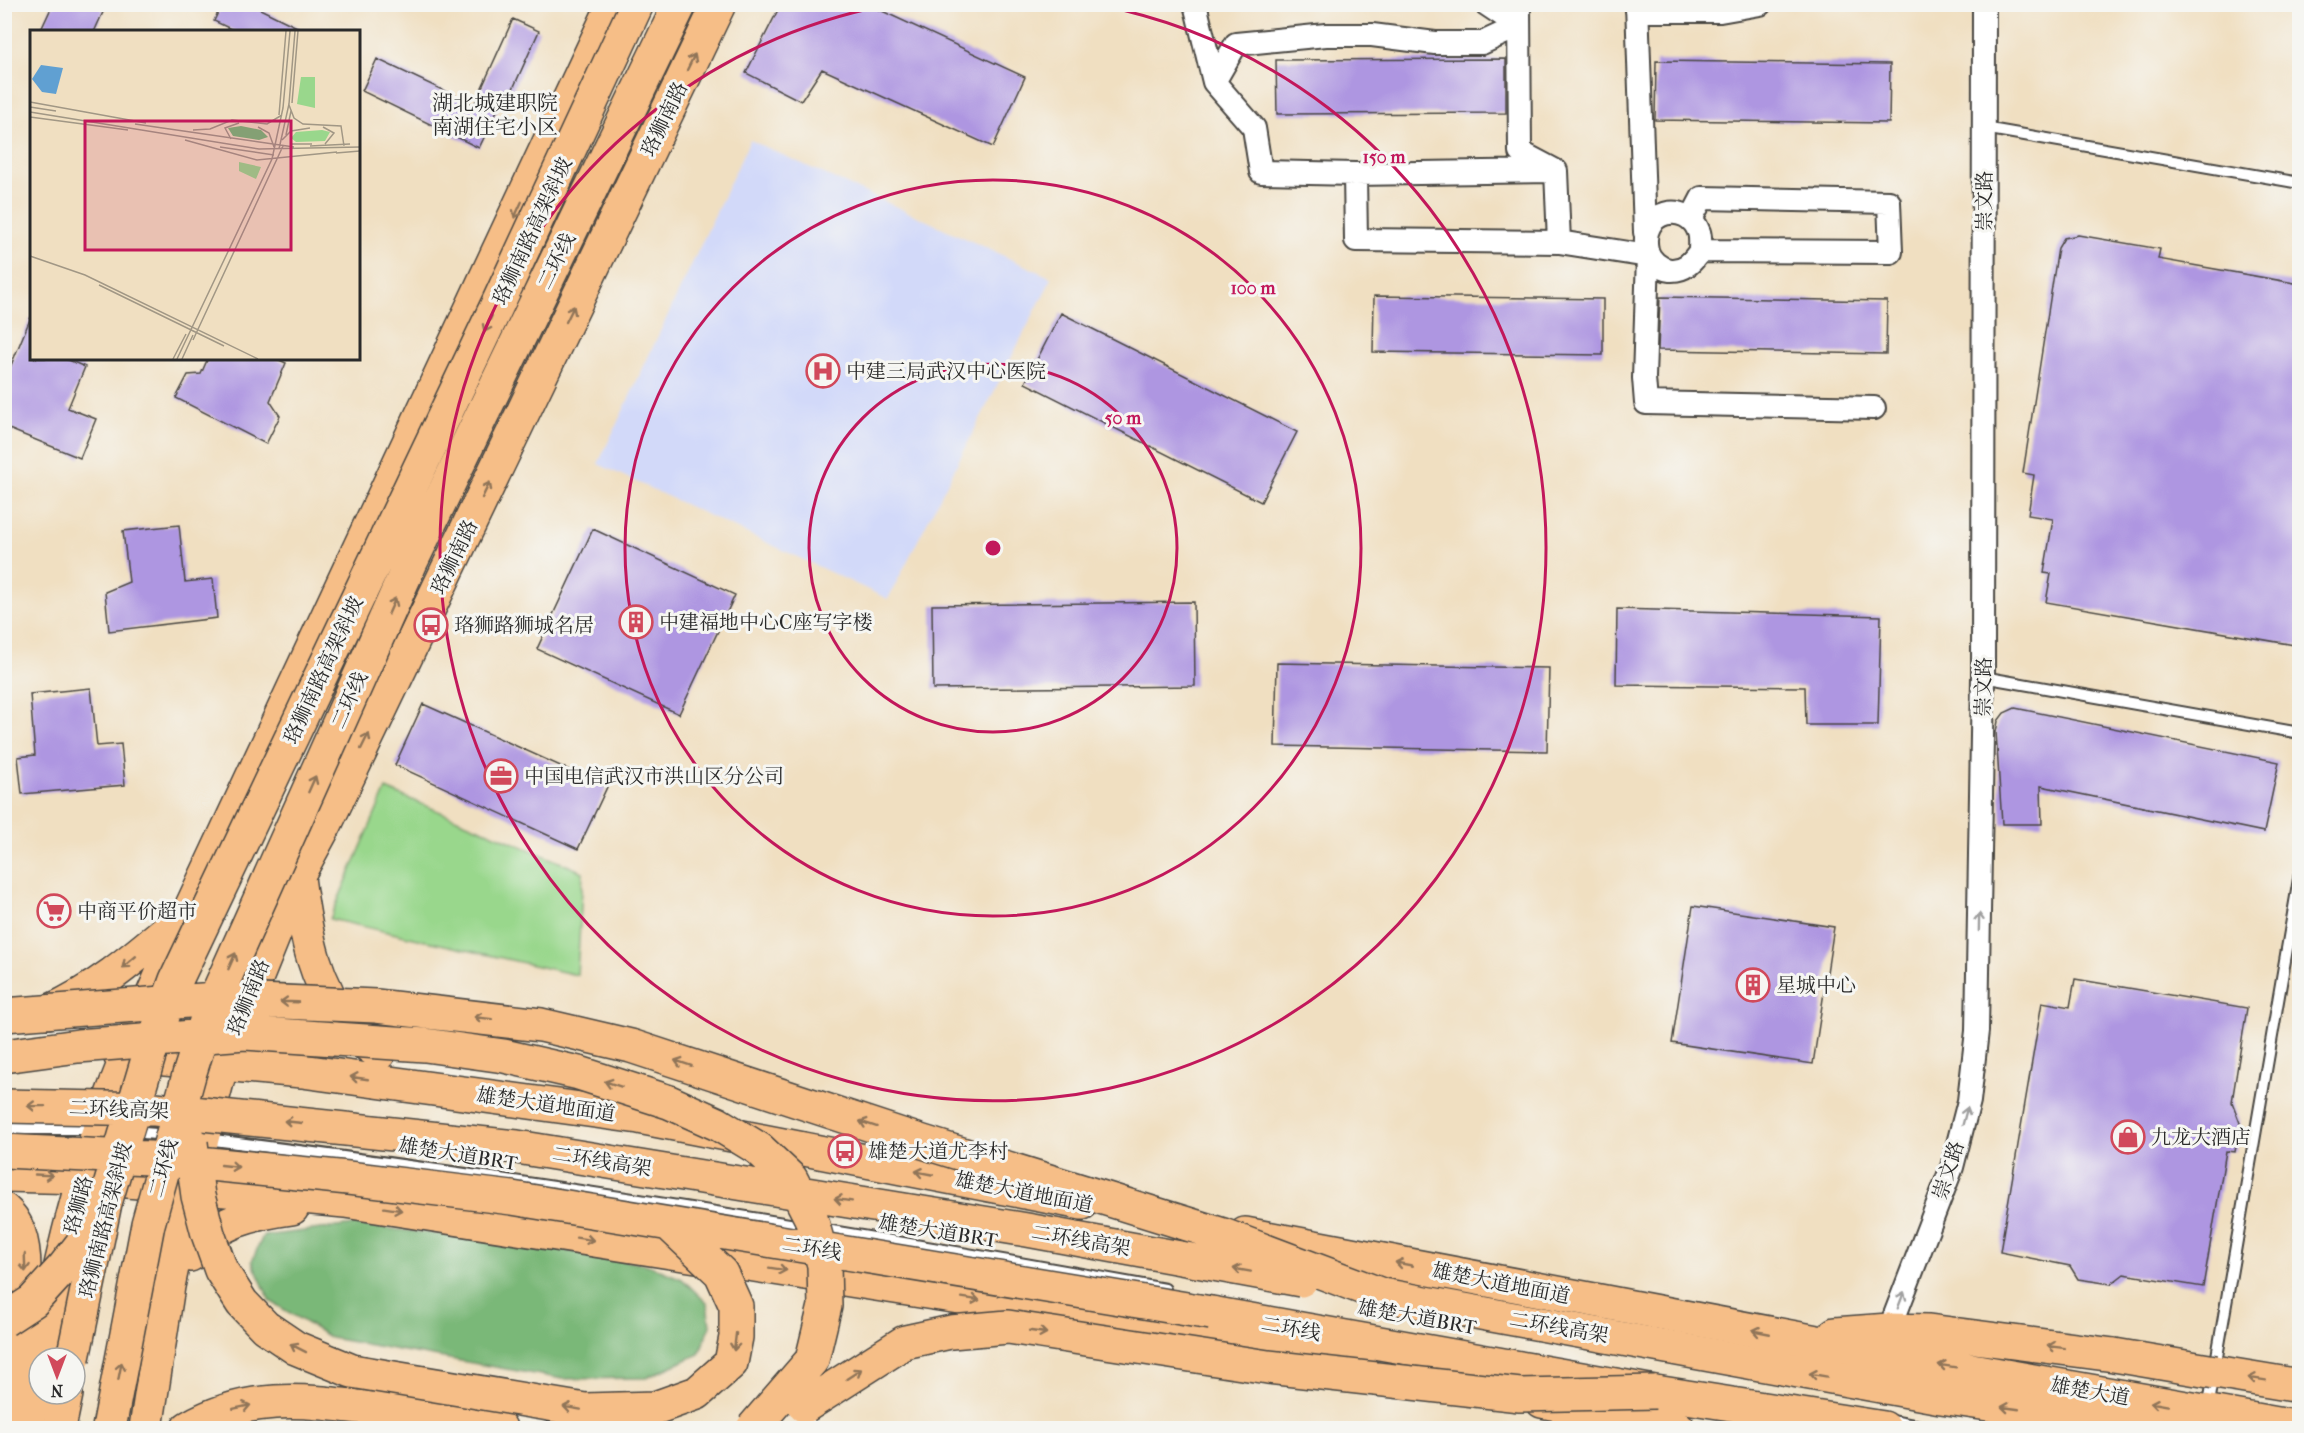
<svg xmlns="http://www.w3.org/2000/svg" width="2304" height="1433" font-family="'IM FELL French Canon','Noto Serif SC',serif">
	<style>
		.built { fill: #d2d9f9 }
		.green { fill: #99d78c; stroke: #62815c; stroke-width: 1.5 }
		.forest { fill: #7ab878; stroke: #527252; stroke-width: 1.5 }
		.building { fill: #ae96e1 }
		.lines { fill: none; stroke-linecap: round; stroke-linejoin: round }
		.service-casing { stroke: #494642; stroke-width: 14 }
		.minor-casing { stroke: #494642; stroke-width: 26 }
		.primary-casing { stroke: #494642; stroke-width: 36 }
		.trunk-casing { stroke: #494642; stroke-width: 36 }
		.service { stroke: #fff; stroke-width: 10 }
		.minor { stroke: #fff; stroke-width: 22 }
		.primary { stroke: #f6be87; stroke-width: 33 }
		.trunk { stroke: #f6be87; stroke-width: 33 }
		.primary-bridge-casing { stroke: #494642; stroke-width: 36; stroke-linecap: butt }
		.trunk-bridge-casing { stroke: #494642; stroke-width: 36; stroke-linecap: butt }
		.primary-bridge { stroke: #f6be87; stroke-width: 33 }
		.trunk-bridge { stroke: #f6be87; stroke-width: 33 }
		.oneway { stroke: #907459 }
		.oneway2 { stroke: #a0a0a0 }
		.ring { fill: none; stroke: #c2185b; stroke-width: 3 }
		.labels { text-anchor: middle; stroke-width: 6; stroke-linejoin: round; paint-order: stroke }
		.street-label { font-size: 20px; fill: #2b2b2b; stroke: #f6f6f2 }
		.poi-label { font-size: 20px; fill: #2b2b2b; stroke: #f6f6f2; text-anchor: start }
		.neighbourhood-label { font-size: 21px; fill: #2b2b2b; stroke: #f6f6f2 }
		.inset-road { fill: none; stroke: #a19785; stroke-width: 1.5 }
		.view { fill: #c2185b; fill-opacity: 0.15; stroke: #c2185b; stroke-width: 3 }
		.inset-edge { fill: none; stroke: #2b2b2b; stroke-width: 3 }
		.centre { fill: #c2185b; stroke: #f6f6f2; stroke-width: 3 }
		.ring-label { font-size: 18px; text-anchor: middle; font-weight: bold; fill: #c2185b; stroke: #f6f6f2; stroke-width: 6; stroke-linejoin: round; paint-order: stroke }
	</style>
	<rect width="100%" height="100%" fill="#f6f6f2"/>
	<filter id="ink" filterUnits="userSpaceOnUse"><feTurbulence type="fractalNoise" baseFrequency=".0167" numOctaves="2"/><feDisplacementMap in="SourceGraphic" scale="12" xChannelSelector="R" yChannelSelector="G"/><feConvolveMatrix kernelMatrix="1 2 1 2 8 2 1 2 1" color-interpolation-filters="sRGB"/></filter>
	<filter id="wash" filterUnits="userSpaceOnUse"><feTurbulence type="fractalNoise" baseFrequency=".008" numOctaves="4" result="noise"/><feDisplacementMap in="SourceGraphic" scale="24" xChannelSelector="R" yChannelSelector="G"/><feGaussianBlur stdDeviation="1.35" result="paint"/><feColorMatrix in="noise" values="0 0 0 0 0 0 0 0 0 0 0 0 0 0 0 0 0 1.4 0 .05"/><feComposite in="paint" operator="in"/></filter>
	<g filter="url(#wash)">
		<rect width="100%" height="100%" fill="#f0dfc1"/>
		<!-- built -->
		<path class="built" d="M 750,140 L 1052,278 L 888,599 L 598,464 Z"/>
		<!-- green -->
		<path class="green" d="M 386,789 L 583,872 L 577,975 L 330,919 Z"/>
		<!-- forest -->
		<path class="forest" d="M 354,1225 L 524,1243 L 648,1265 L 682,1279 L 707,1303 L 710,1326 L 699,1354 L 646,1378 L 563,1379 L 331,1338 L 270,1301 L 252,1261 L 263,1236 Z"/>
		<g id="blocks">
			<!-- building -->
			<path class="building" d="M 53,4 L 93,4 L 104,10 L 94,32 L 40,32 Z
				M 222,4 L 250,4 L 307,32 L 237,32 L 214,21 Z
				M 781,4 L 867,4 L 1025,77 L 993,147 L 822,69 L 801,101 L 746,73 Z
				M 513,19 L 539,31 L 511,93 L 507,90 L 479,148 L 362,91 L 377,59 L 474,105 Z
				M 1506,59 L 1506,113 L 1277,114 L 1276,60 Z
				M 1656,61 L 1890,64 L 1889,123 L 1655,120 Z
				M 2078,235 L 2160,249 L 2158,259 L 2300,284 L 2300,646 L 2046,602 L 2051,574 L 2044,573 L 2053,519 L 2028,515 L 2034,475 L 2023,473 L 2058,248 L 2064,238 Z
				M 1374,296 L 1603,299 L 1603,355 L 1373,352 Z
				M 1660,297 L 1887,301 L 1886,354 L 1658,350 Z
				M 1061,313 L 1297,432 L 1261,502 L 1025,383 Z
				M 31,317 L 32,358 L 64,358 L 85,367 L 68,408 L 96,419 L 80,458 L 4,427 L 4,382 Z
				M 208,358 L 275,358 L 286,363 L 270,401 L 280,416 L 266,444 L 176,398 L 188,375 L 201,374 Z
				M 179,525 L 185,582 L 213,579 L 217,618 L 109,631 L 105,592 L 129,582 L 123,531 Z
				M 593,529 L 735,595 L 679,714 L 537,649 Z
				M 1194,602 L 1195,686 L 933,689 L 932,605 Z
				M 1617,609 L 1881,616 L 1878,725 L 1806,725 L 1805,687 L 1616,685 Z
				M 1277,663 L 1549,668 L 1547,751 L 1275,746 Z
				M 91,688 L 97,746 L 121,744 L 125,785 L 22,794 L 18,757 L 35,755 L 30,694 Z
				M 423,704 L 607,787 L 578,849 L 395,765 Z
				M 2015,708 L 2279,762 L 2264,832 L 2041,786 L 2042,824 L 2002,824 L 1996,732 L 1998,721 L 2004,713 Z
				M 1693,906 L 1834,927 L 1813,1064 L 1672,1043 Z
				M 2075,979 L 2247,1008 L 2232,1102 L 2240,1123 L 2235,1152 L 2226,1151 L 2203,1287 L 2124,1274 L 2111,1284 L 2078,1279 L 2070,1266 L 2000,1252 L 2042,1002 L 2070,1007 Z"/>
		</g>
	</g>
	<g filter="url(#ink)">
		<use href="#blocks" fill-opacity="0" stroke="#494642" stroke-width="1.5"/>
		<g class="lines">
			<defs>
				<path id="service" d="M 1984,128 L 2300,183
					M 1983,677 L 2300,733
					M 4,1129 L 95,1129
					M 131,1132 L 169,1135
					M 206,1139 C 527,1179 847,1231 1165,1289
					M 2208,1409 L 2300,873
					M 1886,1420 L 1930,1428"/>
				<path id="minor" d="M 1195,4 L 1214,82 L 1254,128 L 1261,172 L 1355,174
					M 1519,4 L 1520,152 L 1556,171 L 1559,242 L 1648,256 L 1644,378 L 1646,403 L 1874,408
					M 1637,4 L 1645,232
					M 1637,11 L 1720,11 L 1760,4
					M 1214,82 L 1236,44 L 1326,35 L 1372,35 L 1435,43 L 1482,43 L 1519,26 L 1486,4
					M 1553,171 L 1355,174 L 1356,240 L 1559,242
					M 1691,219 L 1702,198 L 1889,202 L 1891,252 L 1700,251 C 1693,261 1685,271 1670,270 C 1660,269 1649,260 1647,250 C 1638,209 1688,200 1699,232 C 1701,238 1700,245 1700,251
					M 1885,1341 L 1952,1167 L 1969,1101 L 1977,1031 L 1983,677 L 1984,4"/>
				<path id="primary" d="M 298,878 C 306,937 313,980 350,1030 C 357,1039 370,1046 379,1053
					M 48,1012 C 100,989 141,952 184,916
					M 120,1055 L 302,1071 L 639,1117 L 1082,1203
					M 4,1175 L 84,1177 L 345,1201 L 1259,1344 L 1359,1364
					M 4,1210 C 47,1247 8,1355 4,1405
					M 1245,1234 L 1880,1354 L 2300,1428
					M 190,1255 C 214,1222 254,1213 292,1208
					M 1835,1334 L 1889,1330 L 1929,1331 L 2114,1355
					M 41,1358 C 54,1297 66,1236 84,1177 C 112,1085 151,998 190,910 L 614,4
					M 2215,1372 L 2300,1386
					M 1542,1401 L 1678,1428
					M 26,1428 L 39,1367
					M 146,1428 L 168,1286 L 189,1187 L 222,1063 L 298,875 L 325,825 L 719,4"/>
				<path id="trunk" d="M 1382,1295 L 1941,1397 L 2151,1428
					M 1211,1313 L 1655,1392 L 1884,1428
					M 59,1428 L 66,1394
					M 188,1428 C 248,1393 302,1400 367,1408 C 412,1413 456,1420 500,1428"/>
			</defs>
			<!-- service casing -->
			<use href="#service" class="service-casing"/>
			<!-- minor casing -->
			<use href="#minor" class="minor-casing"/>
			<!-- primary casing -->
			<use href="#primary" class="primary-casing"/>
			<!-- trunk casing -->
			<use href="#trunk" class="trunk-casing"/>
			<!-- service -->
			<use href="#service" class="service"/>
			<!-- minor -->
			<use href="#minor" class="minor"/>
			<!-- primary -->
			<use href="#primary" class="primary"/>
			<!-- trunk -->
			<use href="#trunk" class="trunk"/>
			<defs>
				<path id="primary-bridge" d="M 2114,1355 L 2215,1372"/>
				<path id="trunk-bridge" d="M 4,1015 L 215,999 L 376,1006 L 541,1025 L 631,1046 L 923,1142 L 1223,1235 L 1382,1295
					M 4,1056 L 78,1046 L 245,1033 L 425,1045 L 504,1056 L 579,1073 L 669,1102 L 718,1124 L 759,1149 L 791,1179 L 811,1218 L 824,1265 L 825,1306 L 812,1360 L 753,1428
					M 4,1106 L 155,1109 L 517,1147 L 1027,1230 L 1301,1280
					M 191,1143 L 198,1196 L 208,1234 L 221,1270 L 242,1303 L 265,1327 L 296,1348 L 352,1371 L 585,1410 L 655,1408 L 697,1393 L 731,1363 L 736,1337 L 736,1306 L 721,1273 L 670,1225
					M 4,1151 L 149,1158 L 348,1178 L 512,1198 L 1211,1313
					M 4,1320 L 33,1301 L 64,1267 L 95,1227
					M 73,1358 L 105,1203 L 151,1049 L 176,980 L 499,301 L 637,4
					M 805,1406 L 905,1342 L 951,1332 L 1008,1327 L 1268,1367 L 1520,1395 L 1655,1392
					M 109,1428 L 148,1224 L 189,1075 L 208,1015 L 411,562 L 680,4"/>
			</defs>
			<!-- primary-bridge casing -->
			<use href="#primary-bridge" class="primary-bridge-casing"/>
			<!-- trunk-bridge casing -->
			<use href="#trunk-bridge" class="trunk-bridge-casing"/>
			<!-- primary-bridge -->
			<use href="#primary-bridge" class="primary-bridge"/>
			<!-- trunk-bridge -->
			<use href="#trunk-bridge" class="trunk-bridge"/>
		</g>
		<!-- one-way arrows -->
		<defs><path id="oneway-shaft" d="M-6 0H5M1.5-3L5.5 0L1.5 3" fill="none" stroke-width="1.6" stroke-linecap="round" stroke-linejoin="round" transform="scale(1.5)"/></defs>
		<g class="oneway">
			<use href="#oneway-shaft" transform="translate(691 62) rotate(-64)"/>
			<use href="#oneway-shaft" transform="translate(518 210) rotate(115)"/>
			<use href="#oneway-shaft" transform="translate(570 314) rotate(-64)"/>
			<use href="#oneway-shaft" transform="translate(488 324) rotate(115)"/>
			<use href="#oneway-shaft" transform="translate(486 490) rotate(-64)"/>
			<use href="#oneway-shaft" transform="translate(392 606) rotate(-66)"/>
			<use href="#oneway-shaft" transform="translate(365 741) rotate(-64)"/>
			<use href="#oneway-shaft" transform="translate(312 784) rotate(-66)"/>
			<use href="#oneway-shaft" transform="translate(232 961) rotate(-66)"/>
			<use href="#oneway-shaft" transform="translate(129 962) rotate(140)"/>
			<use href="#oneway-shaft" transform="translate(289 1002) rotate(-178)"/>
			<use href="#oneway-shaft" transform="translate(483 1018) rotate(-173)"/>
			<use href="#oneway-shaft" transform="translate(683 1063) rotate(-162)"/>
			<use href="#oneway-shaft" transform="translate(359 1078) rotate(-172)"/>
			<use href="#oneway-shaft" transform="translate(613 1084) rotate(-162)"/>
			<use href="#oneway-shaft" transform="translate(36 1106) rotate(-179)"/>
			<use href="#oneway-shaft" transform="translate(293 1122) rotate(-174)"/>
			<use href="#oneway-shaft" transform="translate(868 1124) rotate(-162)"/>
			<use href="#oneway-shaft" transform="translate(230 1166) rotate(6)"/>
			<use href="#oneway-shaft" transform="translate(924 1173) rotate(-169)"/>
			<use href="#oneway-shaft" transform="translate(44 1175) rotate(3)"/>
			<use href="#oneway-shaft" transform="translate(843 1200) rotate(-171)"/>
			<use href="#oneway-shaft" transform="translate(393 1209) rotate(9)"/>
			<use href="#oneway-shaft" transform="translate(585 1239) rotate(9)"/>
			<use href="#oneway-shaft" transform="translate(25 1263) rotate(88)"/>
			<use href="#oneway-shaft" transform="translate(1404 1264) rotate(-169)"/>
			<use href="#oneway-shaft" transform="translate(778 1269) rotate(9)"/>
			<use href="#oneway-shaft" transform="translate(1242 1270) rotate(-170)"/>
			<use href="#oneway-shaft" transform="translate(971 1299) rotate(9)"/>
			<use href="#oneway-shaft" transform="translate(1038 1332) rotate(8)"/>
			<use href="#oneway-shaft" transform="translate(1761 1332) rotate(-169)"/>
			<use href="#oneway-shaft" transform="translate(735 1342) rotate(97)"/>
			<use href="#oneway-shaft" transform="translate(2056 1347) rotate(-173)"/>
			<use href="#oneway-shaft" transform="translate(298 1348) rotate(-153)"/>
			<use href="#oneway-shaft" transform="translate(1947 1366) rotate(-171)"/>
			<use href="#oneway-shaft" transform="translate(120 1371) rotate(-79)"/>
			<use href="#oneway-shaft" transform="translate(854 1374) rotate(-33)"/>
			<use href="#oneway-shaft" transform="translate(1818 1375) rotate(-170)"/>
			<use href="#oneway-shaft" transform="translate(2257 1379) rotate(-171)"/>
			<use href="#oneway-shaft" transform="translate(2159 1404) rotate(-170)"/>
			<use href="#oneway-shaft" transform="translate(242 1407) rotate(-12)"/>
			<use href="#oneway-shaft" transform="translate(572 1408) rotate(-170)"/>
			<use href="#oneway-shaft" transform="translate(2010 1408) rotate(-172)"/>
		</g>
		<g class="oneway2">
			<use href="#oneway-shaft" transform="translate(1979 922) rotate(-89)"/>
			<use href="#oneway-shaft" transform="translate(1965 1116) rotate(-75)"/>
			<use href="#oneway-shaft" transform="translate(1901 1300) rotate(-69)"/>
		</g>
	</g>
	<!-- distance rings -->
	<g class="ring">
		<circle cx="993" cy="548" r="184"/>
		<circle cx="993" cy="548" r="368"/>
		<path d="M1099 5A553 553 0 1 1 887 5"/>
	</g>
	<!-- icons -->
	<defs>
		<symbol id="hospital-ring" viewBox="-11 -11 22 22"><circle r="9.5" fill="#f6f6f2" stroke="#d1495b" stroke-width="1.5"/><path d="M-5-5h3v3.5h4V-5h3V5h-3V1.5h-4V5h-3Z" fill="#d1495b"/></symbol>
		<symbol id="building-ring" viewBox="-11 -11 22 22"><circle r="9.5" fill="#f6f6f2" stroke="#d1495b" stroke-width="1.5"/><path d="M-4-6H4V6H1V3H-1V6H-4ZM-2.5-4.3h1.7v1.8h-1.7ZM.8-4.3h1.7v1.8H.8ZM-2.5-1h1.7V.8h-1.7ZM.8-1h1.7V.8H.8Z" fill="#d1495b"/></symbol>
		<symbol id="bus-ring" viewBox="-11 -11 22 22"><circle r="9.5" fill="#f6f6f2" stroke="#d1495b" stroke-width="1.5"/><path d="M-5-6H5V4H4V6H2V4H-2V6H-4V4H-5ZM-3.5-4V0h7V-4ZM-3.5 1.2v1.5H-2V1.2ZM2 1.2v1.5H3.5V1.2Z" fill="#d1495b"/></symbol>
		<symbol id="office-ring" viewBox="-11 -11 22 22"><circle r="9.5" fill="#f6f6f2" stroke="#d1495b" stroke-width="1.5"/><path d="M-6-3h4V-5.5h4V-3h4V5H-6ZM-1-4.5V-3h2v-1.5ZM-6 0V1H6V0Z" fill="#d1495b"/></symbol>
		<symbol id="supermarket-ring" viewBox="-11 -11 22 22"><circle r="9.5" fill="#f6f6f2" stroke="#d1495b" stroke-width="1.5"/><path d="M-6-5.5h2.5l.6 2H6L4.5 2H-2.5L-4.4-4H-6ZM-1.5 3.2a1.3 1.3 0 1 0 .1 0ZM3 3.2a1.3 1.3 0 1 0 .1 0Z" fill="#d1495b"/></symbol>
		<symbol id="shop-ring" viewBox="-11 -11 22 22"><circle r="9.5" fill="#f6f6f2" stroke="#d1495b" stroke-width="1.5"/><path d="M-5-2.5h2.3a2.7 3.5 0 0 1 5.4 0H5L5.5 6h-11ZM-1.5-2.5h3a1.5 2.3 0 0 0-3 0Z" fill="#d1495b"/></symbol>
	</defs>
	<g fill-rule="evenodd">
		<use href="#hospital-ring" x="804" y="352" width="38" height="38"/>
		<use href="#building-ring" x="617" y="603" width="38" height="38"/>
		<use href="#bus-ring" x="412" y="606" width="38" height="38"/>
		<use href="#office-ring" x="482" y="757" width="38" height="38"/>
		<use href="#supermarket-ring" x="35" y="892" width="38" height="38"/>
		<use href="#building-ring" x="1734" y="966" width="38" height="38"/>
		<use href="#shop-ring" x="2109" y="1118" width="38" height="38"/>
		<use href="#bus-ring" x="826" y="1132" width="38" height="38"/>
	</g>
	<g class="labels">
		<!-- street labels -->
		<g class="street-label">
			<text transform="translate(664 119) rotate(-64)" y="7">珞狮南路</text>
			<text transform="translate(1984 201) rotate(-90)" y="7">崇文路</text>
			<text transform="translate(532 231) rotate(-65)" y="7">珞狮南路高架斜坡</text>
			<text transform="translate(556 261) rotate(-64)" y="7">二环线</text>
			<text transform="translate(454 557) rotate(-64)" y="7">珞狮南路</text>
			<text transform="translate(323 670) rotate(-65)" y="7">珞狮南路高架斜坡</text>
			<text transform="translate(1983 687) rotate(-89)" y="7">崇文路</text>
			<text transform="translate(349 700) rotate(-66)" y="7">二环线</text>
			<text transform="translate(248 997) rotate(-68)" y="7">珞狮南路</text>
			<text transform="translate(546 1104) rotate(8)" y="7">雄楚大道地面道</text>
			<text transform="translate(119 1109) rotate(2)" y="7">二环线高架</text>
			<text transform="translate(458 1154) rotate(9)" y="7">雄楚大道BRT</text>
			<text transform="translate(602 1161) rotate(9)" y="7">二环线高架</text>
			<text transform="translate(163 1168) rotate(-75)" y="7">二环线</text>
			<text transform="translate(1948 1170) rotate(-72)" y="7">崇文路</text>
			<text transform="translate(1024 1192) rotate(11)" y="7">雄楚大道地面道</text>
			<text transform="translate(78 1205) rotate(-75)" y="7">珞狮路</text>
			<text transform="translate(105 1220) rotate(-76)" y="7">珞狮南路高架斜坡</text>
			<text transform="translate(938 1231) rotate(9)" y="7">雄楚大道BRT</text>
			<text transform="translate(1081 1240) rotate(10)" y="7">二环线高架</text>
			<text transform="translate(812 1248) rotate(9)" y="7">二环线</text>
			<text transform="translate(1501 1283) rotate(11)" y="7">雄楚大道地面道</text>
			<text transform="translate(1417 1317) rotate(10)" y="7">雄楚大道BRT</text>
			<text transform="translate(1559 1327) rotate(10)" y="7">二环线高架</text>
			<text transform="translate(1291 1328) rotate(10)" y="7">二环线</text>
			<text transform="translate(2090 1391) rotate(10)" y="7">雄楚大道</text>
		</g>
		<!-- poi labels -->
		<g class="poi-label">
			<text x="846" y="378">中建三局武汉中心医院</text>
			<text x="659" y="629">中建福地中心C座写字楼</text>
			<text x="454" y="632">珞狮路狮城名居</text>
			<text x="524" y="783">中国电信武汉市洪山区分公司</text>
			<text x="77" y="918">中商平价超市</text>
			<text x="1776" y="992">星城中心</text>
			<text x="2151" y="1144">九龙大酒店</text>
			<text x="868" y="1158">雄楚大道尤李村</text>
		</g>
		<!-- neighbourhood labels -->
		<g class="neighbourhood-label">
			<text x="495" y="110">湖北城建职院<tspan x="495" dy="24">南湖住宅小区</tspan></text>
		</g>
	</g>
	<!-- overview -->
	<g transform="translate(30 30)">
		<rect width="330" height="330" fill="#f0dfc1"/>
		<path d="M 271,47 L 285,47 L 285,78 L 267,74 ZM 292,100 L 300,102 L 295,111 L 266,112 L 261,108 L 266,102 ZM 209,132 L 231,137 L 226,149 L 209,141 Z" fill="#99d78c"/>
		<path d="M 211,96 L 231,100 L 238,107 L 229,110 L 203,106 L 198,98 Z" fill="#7ab878"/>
		<path d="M 11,35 L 33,38 L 26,64 L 12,62 L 2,49 Z" fill="#60a0d2"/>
		<path class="inset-road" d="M 0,72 L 116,93M 262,73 L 268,1M 259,75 L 264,88 L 273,94 L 311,96 L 314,116M 0,77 L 26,81M 0,82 L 229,119 L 330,117M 249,85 L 256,1M 0,87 L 98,100M 105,94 L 264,117M 228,97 L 239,103 L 244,117M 293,97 L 304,103 L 295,114M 163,100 L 180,99 L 202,90 L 237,94 L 252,85M 256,105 L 261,81M 201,109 L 195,98 L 209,93M 155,110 L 227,130 L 307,122M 252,110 L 261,101 L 280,98M 261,114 L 282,114M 280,116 L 320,114M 190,117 L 244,125M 249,119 L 259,74 L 265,1M 306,123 L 330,121M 0,226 L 55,245 L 228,329M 69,255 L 194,316M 163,310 L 253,116M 143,329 L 156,304M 147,329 L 242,129 L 253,78 L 260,1M 152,329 L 163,305"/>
		<path class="view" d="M 55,91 L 261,91 L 261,220 L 55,220 Z"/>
		<rect width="330" height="330" class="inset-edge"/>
	</g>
	<circle cx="993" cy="548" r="9" class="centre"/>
	<g class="ring-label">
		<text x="1384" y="163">150 m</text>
		<text x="1253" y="294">100 m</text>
		<text x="1123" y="424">50 m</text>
	</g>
	<!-- margin -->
	<rect width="2304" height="1433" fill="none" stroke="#f6f6f2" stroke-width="24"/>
	<!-- north arrow -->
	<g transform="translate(57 1376) rotate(180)"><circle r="28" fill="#f6f6f2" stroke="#a5a5a2" stroke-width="1.5"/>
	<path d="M0-4.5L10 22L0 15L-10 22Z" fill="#d1495b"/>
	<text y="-9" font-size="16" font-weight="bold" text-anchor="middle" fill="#2b2b2b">N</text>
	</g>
</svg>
